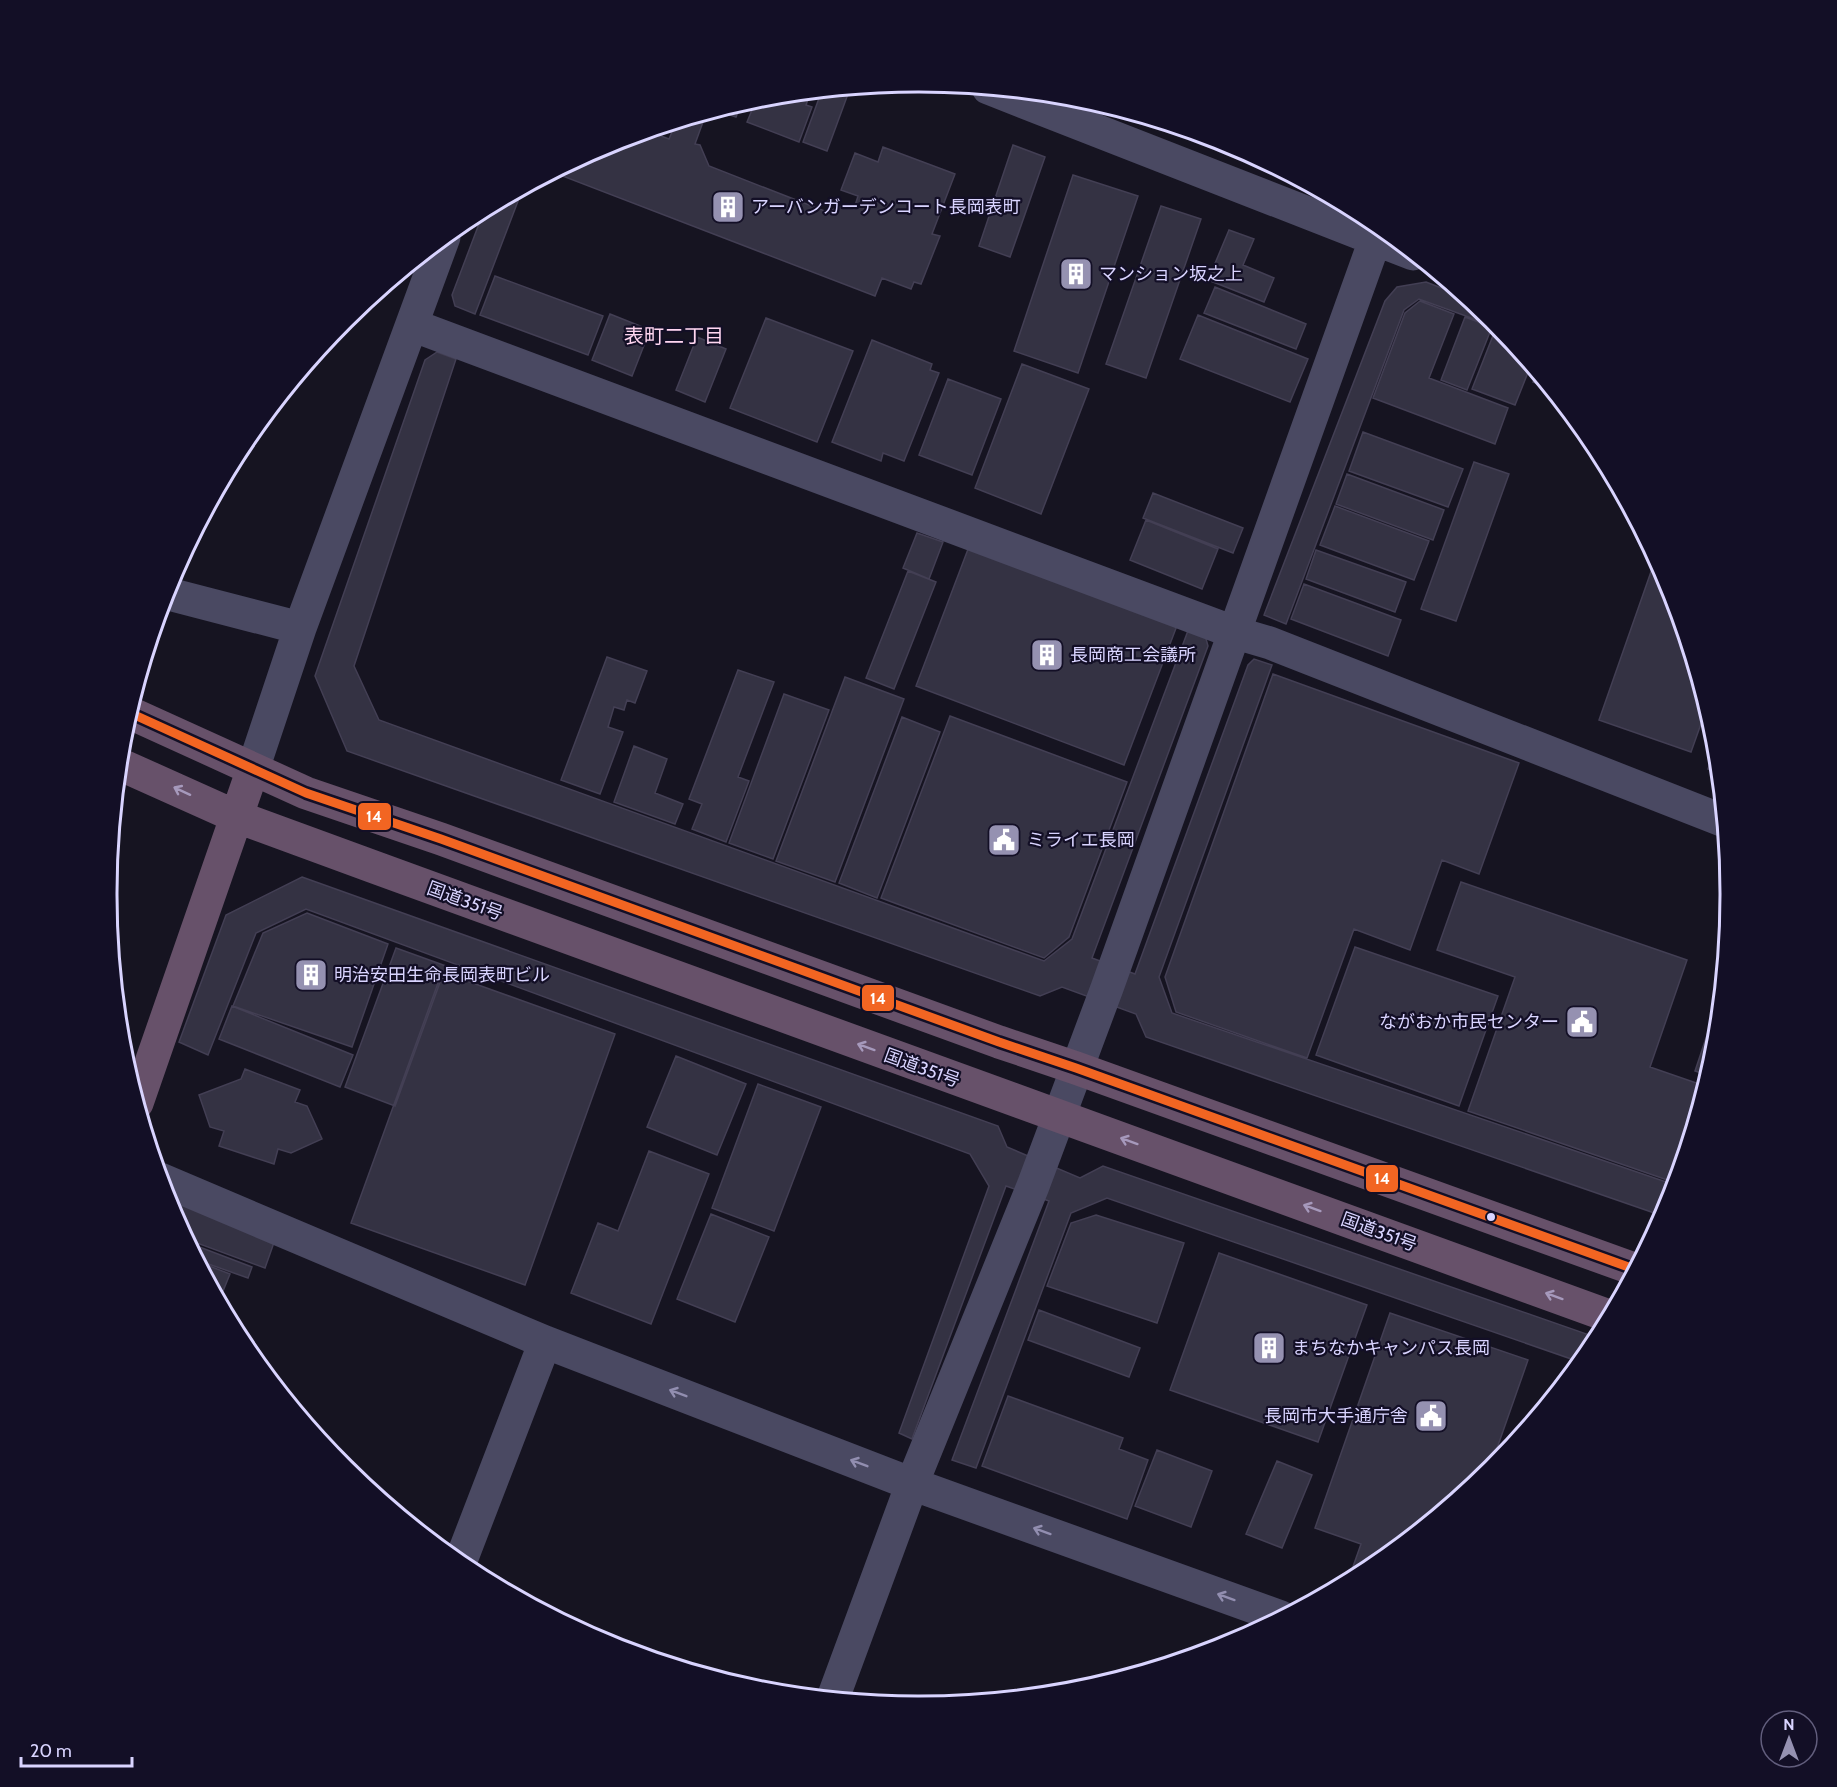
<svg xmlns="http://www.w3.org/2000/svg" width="1837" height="1787" font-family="Cabin,'Noto Sans JP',sans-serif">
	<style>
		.building { fill: #343243; stroke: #433f54; stroke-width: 1.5 }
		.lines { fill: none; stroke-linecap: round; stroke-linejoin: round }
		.minor { stroke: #4a4962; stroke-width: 33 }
		.highway { stroke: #67516a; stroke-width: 33 }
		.bus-1-casing { stroke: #130f26; stroke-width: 14 }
		.bus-1 { stroke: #f26522; stroke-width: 9 }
		.oneway { stroke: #a699bc }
		.oneway2 { stroke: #928eb0 }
		.bus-dot { fill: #d9d4ff; stroke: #130f26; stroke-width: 2 }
		.labels { text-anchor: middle; stroke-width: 4.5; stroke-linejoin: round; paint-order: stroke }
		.poi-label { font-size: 18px; fill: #d9d4ff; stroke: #130f26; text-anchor: start }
		.street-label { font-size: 18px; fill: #d9d4ff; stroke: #130f26 }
		.neighbourhood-label { font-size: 20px; fill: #ffd6f0; stroke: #130f26 }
		.rim { fill: none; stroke: #d9d4ff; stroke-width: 3 }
		.line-badge { stroke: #130f26; stroke-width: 2 }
		.badge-label { font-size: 16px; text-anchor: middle; font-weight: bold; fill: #fff }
	</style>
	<rect width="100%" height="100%" fill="#161421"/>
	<!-- building -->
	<path class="building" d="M 835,89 L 848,94 L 827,151 L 803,142 L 822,90 Z
		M 805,92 L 810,94 L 806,105 L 812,107 L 799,142 L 747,122 L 757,98 Z
		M 742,102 L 736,117 L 716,110 Z
		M 691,117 L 703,122 L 695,144 L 700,145 L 709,166 L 827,212 L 844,205 L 854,209 L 858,196 L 841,190 L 855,153 L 878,162 L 883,147 L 955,174 L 932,234 L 940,236 L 921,284 L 914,282 L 911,289 L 882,278 L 875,296 L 552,172 L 608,143 L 648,131 L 669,139 L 676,122 Z
		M 1013,145 L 1045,157 L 1010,257 L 979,246 Z
		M 1073,175 L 1138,196 L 1078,373 L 1014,351 Z
		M 523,188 L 475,314 L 455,306 L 452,295 L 485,208 Z
		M 1161,206 L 1201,219 L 1146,378 L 1106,364 Z
		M 1229,230 L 1254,239 L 1243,265 L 1274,278 L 1264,302 L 1208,280 Z
		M 495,276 L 603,316 L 588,355 L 480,315 Z
		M 1426,282 L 1467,298 L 1493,319 L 1502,329 L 1419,299 L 1404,310 L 1286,624 L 1264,615 L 1385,301 L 1397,287 Z
		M 1215,287 L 1306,324 L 1296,349 L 1204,313 Z
		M 1420,301 L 1454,314 L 1429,378 L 1508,408 L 1495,444 L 1373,398 L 1405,313 Z
		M 610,314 L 650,330 L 632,376 L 592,360 Z
		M 1198,315 L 1308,359 L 1290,402 L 1180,359 Z
		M 1465,317 L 1492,327 L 1467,390 L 1441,380 Z
		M 766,318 L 853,351 L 817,442 L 730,408 Z
		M 1496,328 L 1502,330 L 1531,365 L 1515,405 L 1472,389 Z
		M 697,337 L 726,349 L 705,402 L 676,390 Z
		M 872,340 L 932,364 L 930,370 L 939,373 L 904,461 L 883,453 L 881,461 L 832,442 Z
		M 437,352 L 456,359 L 354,666 L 379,720 L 1044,961 L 1072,939 L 1189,628 L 1205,635 L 1208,646 L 1092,958 L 1135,974 L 1248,665 L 1254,659 L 1272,665 L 1159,977 L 1172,1013 L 1675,1185 L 1669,1205 L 1663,1216 L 1146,1037 L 1136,1014 L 1062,987 L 1040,996 L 347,751 L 315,676 L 425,360 Z
		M 1022,364 L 1089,389 L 1041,514 L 975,488 Z
		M 1537,373 L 1550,388 L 1533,382 Z
		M 948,379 L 1001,399 L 972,475 L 919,455 Z
		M 1363,432 L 1463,469 L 1448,507 L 1349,471 Z
		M 1474,462 L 1509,474 L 1456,621 L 1421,609 Z
		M 1347,474 L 1444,510 L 1433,540 L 1336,504 Z
		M 1153,493 L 1243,528 L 1233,553 L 1143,518 Z
		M 1335,506 L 1429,541 L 1414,580 L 1320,545 Z
		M 1146,520 L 1218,549 L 1202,589 L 1130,560 Z
		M 917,533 L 943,542 L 929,579 L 903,568 Z
		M 970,544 L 1178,623 L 1124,765 L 916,686 Z
		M 1316,550 L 1406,582 L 1395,612 L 1306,579 Z
		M 1653,566 L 1662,569 L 1669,583 L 1707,707 L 1691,752 L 1599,720 Z
		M 908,571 L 936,582 L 894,689 L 866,678 Z
		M 1304,584 L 1401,620 L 1388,656 L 1291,619 Z
		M 607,657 L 647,671 L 635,703 L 627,700 L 624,710 L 614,707 L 608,727 L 623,732 L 600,794 L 561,780 Z
		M 738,670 L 774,682 L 738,777 L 749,781 L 726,842 L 692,829 L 702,804 L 689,799 Z
		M 1273,674 L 1519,763 L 1479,874 L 1442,860 L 1410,950 L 1354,929 L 1307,1058 L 1176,1012 L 1165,977 Z
		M 845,677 L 904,699 L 835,882 L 776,861 Z
		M 784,694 L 829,710 L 773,859 L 729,843 Z
		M 950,716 L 1127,782 L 1069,937 L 1044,958 L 881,898 Z
		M 902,717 L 940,732 L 877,898 L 839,883 Z
		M 1716,745 L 1719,773 L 1708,769 Z
		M 634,746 L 667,759 L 655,793 L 683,804 L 675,824 L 614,802 Z
		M 302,877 L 998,1126 L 1007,1147 L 1080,1178 L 1103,1166 L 1598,1338 L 1580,1362 L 1107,1198 L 1071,1213 L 976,1468 L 952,1460 L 1049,1201 L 1006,1186 L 912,1439 L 899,1433 L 989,1186 L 970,1154 L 306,909 L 256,933 L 208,1055 L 179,1042 L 226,915 Z
		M 1461,882 L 1687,960 L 1650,1067 L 1705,1086 L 1676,1183 L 1468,1111 L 1515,977 L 1437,950 Z
		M 307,913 L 388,944 L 352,1047 L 233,1006 L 263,933 Z
		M 1355,947 L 1498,996 L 1459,1106 L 1316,1055 Z
		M 396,948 L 446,966 L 395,1106 L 345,1087 Z
		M 442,972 L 615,1034 L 525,1285 L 351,1223 Z
		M 1721,993 L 1715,1052 L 1708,1075 L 1695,1071 Z
		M 232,1006 L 353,1055 L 340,1087 L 219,1039 Z
		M 676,1056 L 746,1084 L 717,1155 L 647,1127 Z
		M 245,1069 L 300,1090 L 295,1102 L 307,1106 L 322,1139 L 291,1153 L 278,1149 L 274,1164 L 219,1146 L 224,1131 L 210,1127 L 199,1095 L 241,1079 Z
		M 758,1084 L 821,1107 L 774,1231 L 712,1208 Z
		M 649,1151 L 709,1174 L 651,1324 L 571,1293 L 598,1223 L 618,1231 Z
		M 164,1192 L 277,1234 L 265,1268 L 186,1239 L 168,1204 Z
		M 711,1214 L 769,1237 L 735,1322 L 677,1299 Z
		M 1096,1215 L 1184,1243 L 1157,1323 L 1047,1286 L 1071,1223 Z
		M 189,1243 L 252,1267 L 248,1278 L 197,1260 Z
		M 1219,1253 L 1367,1305 L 1318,1442 L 1170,1390 Z
		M 199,1262 L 230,1274 L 219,1301 Z
		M 1039,1310 L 1140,1348 L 1129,1377 L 1028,1340 Z
		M 1390,1313 L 1528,1360 L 1489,1471 L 1370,1569 L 1351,1579 L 1349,1578 L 1361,1544 L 1315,1528 Z
		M 239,1339 L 254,1344 L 250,1354 L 243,1345 Z
		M 1008,1396 L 1123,1438 L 1119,1449 L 1148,1460 L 1127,1519 L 982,1466 Z
		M 1157,1450 L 1212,1471 L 1191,1527 L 1135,1506 Z
		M 1277,1461 L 1312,1475 L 1282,1548 L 1246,1534 Z"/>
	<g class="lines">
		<!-- minor -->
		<path class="minor" d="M 988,88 L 1413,254
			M 412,325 L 1236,633 L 1270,643 L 1724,821
			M 165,593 L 300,628
			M 253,769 L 300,628 L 444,237
			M 160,1179 L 545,1342 L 912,1484 L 1281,1617
			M 460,1563 L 545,1342
			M 833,1698 L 912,1484 L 1033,1186 L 1107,988 L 1380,226"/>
		<!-- highway -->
		<path class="highway" d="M 128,712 L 306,793 L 441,839 L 999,1042 L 1076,1068 L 1634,1269
			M 119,764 L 235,816 L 374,867 L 1609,1316
			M 137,1103 L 253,769"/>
		<defs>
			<path id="bus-1" d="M 128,712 L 306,793 L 441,839 L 999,1042 L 1076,1068 L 1634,1269"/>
		</defs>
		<!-- bus-1 casing -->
		<use href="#bus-1" class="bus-1-casing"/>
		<!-- bus-1 -->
		<use href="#bus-1" class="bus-1"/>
	</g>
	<!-- one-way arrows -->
	<defs><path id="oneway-shaft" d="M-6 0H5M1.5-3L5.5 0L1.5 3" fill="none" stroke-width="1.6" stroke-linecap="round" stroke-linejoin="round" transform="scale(1.5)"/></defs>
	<g class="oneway">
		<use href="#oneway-shaft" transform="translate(182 791) rotate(-155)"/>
		<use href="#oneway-shaft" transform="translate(866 1047) rotate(-160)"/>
		<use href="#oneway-shaft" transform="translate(1129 1141) rotate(-160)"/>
		<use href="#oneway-shaft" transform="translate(1312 1208) rotate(-160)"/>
		<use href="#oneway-shaft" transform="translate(1554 1296) rotate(-160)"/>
	</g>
	<g class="oneway2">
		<use href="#oneway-shaft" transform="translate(678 1393) rotate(-159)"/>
		<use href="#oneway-shaft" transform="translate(859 1463) rotate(-159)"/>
		<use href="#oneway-shaft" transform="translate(1042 1531) rotate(-160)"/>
		<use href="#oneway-shaft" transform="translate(1226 1597) rotate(-160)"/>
	</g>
	<!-- icons -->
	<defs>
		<symbol id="building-square" viewBox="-11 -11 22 22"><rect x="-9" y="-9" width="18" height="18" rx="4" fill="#9591b1" stroke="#130f26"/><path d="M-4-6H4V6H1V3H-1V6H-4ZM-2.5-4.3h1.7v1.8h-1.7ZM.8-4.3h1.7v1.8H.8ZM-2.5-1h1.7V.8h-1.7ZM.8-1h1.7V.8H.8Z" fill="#fff"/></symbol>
		<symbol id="civic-square" viewBox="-11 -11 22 22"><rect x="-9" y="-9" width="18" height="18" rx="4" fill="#9591b1" stroke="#130f26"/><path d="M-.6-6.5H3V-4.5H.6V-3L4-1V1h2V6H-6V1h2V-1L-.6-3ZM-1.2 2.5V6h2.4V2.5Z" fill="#fff"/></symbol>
	</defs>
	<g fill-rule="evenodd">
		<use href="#building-square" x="709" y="188" width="38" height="38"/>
		<use href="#building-square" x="1057" y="255" width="38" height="38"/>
		<use href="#building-square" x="1028" y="636" width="38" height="38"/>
		<use href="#civic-square" x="985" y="821" width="38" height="38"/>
		<use href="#building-square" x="292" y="956" width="38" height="38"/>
		<use href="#civic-square" x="1563" y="1003" width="38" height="38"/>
		<use href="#building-square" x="1250" y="1329" width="38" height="38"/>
		<use href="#civic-square" x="1412" y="1397" width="38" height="38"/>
	</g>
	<!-- markers -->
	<circle class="bus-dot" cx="1491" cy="1217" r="5"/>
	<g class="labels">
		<!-- poi labels -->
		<g class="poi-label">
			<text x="751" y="213">アーバンガーデンコート長岡表町</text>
			<text x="1099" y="280">マンション坂之上</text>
			<text x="1070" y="661">長岡商工会議所</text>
			<text x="1027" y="846">ミライエ長岡</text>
			<text x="334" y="981">明治安田生命長岡表町ビル</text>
			<text x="1559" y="1028" text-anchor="end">ながおか市民センター</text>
			<text x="1292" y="1354">まちなかキャンパス長岡</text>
			<text x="1408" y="1422" text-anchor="end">長岡市大手通庁舎</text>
		</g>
		<!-- street labels -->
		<g class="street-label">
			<text transform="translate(465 901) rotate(20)" y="6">国道351号</text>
			<text transform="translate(922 1068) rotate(20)" y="6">国道351号</text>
			<text transform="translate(1379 1232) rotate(20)" y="6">国道351号</text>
		</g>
		<!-- neighbourhood labels -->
		<g class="neighbourhood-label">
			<text x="674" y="343">表町二丁目</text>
		</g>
	</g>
	<!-- crop -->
	<path d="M0 0H1837V1787H0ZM918 92H919A801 801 0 0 1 1720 893V895A801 801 0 0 1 919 1696H918A801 801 0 0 1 117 895V893A801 801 0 0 1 918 92Z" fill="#130f26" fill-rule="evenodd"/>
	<path class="rim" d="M918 92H919A801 801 0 0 1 1720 893V895A801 801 0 0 1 919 1696H918A801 801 0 0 1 117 895V893A801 801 0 0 1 918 92Z"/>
	<g class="line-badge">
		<rect x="357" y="802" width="35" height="29" rx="6" fill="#f26522"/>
		<rect x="861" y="984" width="34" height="28" rx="6" fill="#f26522"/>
		<rect x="1365" y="1164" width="34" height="29" rx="6" fill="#f26522"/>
	</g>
	<g class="badge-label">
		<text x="374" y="822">14</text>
		<text x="878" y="1004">14</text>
		<text x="1382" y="1184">14</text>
	</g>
	<!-- north arrow -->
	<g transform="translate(1789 1739)"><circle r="28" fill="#130f26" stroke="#625e7d" stroke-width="1.5"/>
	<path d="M0-4.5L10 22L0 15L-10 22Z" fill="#9591b1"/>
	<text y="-9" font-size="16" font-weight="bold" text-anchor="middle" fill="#d9d4ff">N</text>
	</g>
	<!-- scale -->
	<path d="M21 1757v9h111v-9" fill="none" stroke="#d9d4ff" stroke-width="3"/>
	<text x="30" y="1757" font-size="18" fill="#d9d4ff" stroke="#130f26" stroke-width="4.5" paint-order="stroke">20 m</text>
</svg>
